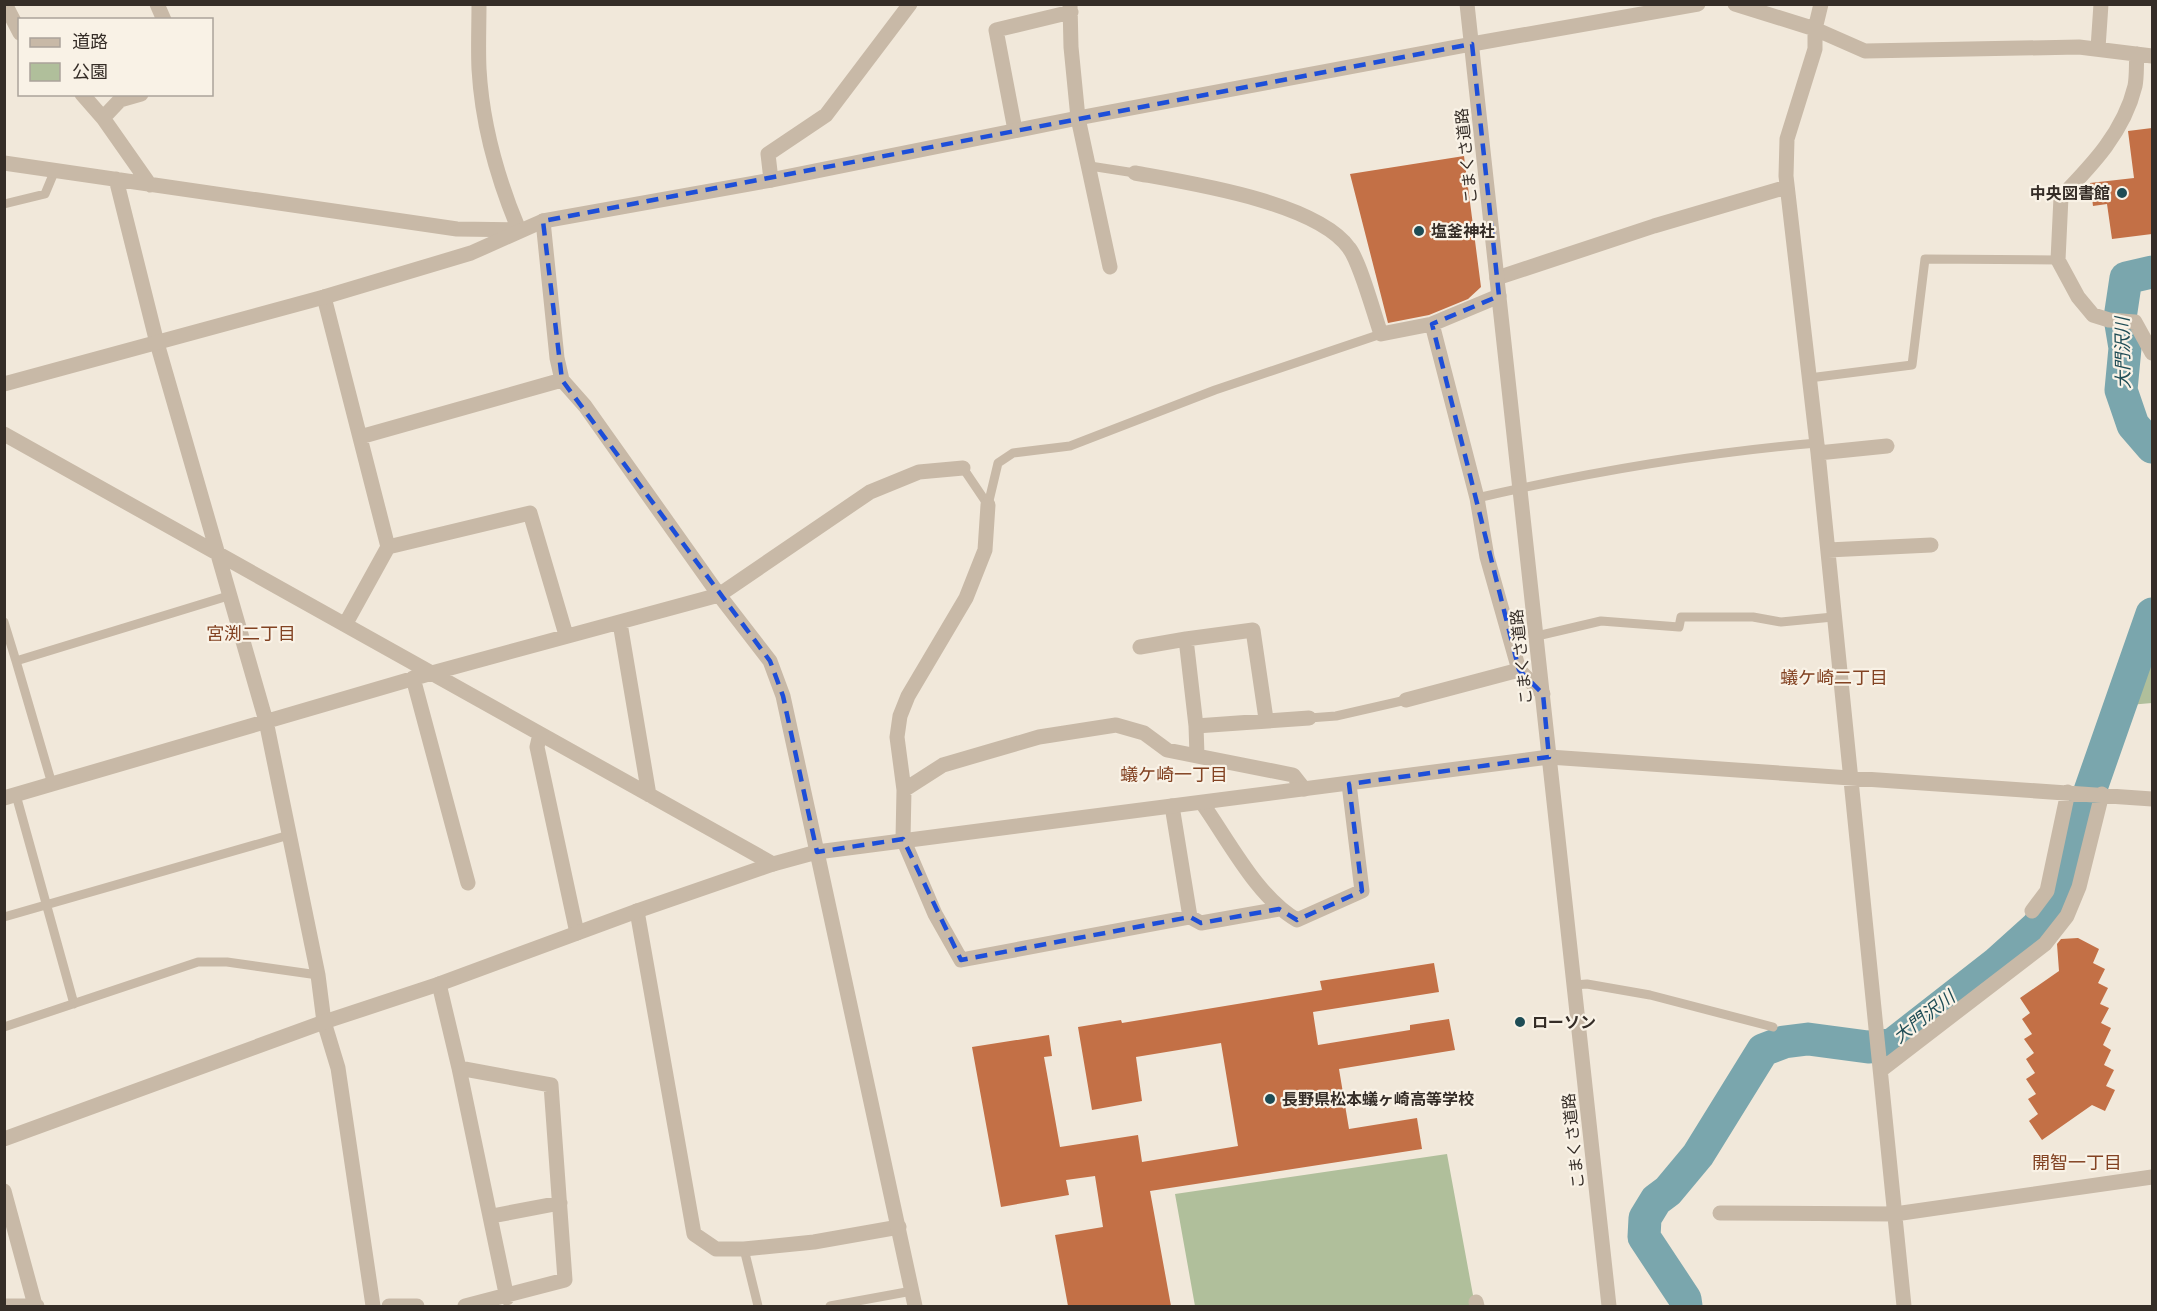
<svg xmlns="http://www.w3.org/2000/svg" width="2157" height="1311" font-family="'Titillium Web','Noto Sans JP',sans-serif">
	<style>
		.green { fill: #b0bf9b }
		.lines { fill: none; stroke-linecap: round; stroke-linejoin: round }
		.river { stroke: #7aa6ad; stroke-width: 33 }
		.building { fill: #c37046 }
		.service { stroke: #c8b9a7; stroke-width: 9 }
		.minor { stroke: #c8b9a7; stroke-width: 15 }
		.tertiary { stroke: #c8b9a7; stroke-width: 15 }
		.marked { fill: none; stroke: #1d4ed8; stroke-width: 4.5; stroke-dasharray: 12 8; stroke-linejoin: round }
		.poi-dot { fill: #1e4c55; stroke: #f9f2e6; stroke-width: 2 }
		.labels { text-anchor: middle; stroke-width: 4.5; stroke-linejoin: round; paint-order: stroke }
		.street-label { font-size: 16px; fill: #352d27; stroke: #f9f2e6 }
		.poi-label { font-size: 16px; font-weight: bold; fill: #352d27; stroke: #f9f2e6; text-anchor: start }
		.water-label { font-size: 18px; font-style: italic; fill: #1e4c55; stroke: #f9f2e6 }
		.neighbourhood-label { font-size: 18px; fill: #824222; stroke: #f9f2e6 }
	</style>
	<rect width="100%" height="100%" fill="#f1e8da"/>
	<!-- green -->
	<path class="green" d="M 2152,641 L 2152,703 L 2129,705 Z
		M 1447,1154 L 1475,1306 L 1195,1306 L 1175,1194 Z"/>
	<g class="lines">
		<!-- river -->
		<path class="river" d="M 2152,272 L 2126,278 L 2120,318 L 2125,348 L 2121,390 L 2133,425 L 2152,447
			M 1686,1306 L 1685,1299 L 1644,1237 L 1645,1218 L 1656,1200 L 1668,1191 L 1698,1155 L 1763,1050 L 1784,1042 L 1808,1039 L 1868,1047 L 1892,1045 L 1997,963 L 2037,927 L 2058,900 L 2083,811 L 2152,614"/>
	</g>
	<!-- building -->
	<path class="building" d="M 2152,128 L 2152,234 L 2112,239 L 2107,204 L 2093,206 L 2090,183 L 2134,178 L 2128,131 Z
		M 1464,156 L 1481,287 L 1468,299 L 1429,315 L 1388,323 L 1350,174 Z
		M 2078,938 L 2099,949 L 2093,963 L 2105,969 L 2098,983 L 2108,988 L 2100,1004 L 2109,1008 L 2101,1023 L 2111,1028 L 2103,1045 L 2111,1050 L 2104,1065 L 2114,1070 L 2106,1086 L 2115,1090 L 2105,1111 L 2092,1105 L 2042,1140 L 2029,1121 L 2038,1114 L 2028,1099 L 2036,1094 L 2026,1079 L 2035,1073 L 2026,1059 L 2034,1053 L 2024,1039 L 2032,1034 L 2022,1019 L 2030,1013 L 2020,998 L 2059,971 L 2057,944 L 2061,939 Z
		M 1434,963 L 1439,992 L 1313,1012 L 1318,1045 L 1410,1030 L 1410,1025 L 1449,1019 L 1455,1050 L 1339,1069 L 1349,1129 L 1417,1118 L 1422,1149 L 1150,1191 L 1171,1306 L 1068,1306 L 1055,1235 L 1103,1227 L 1095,1176 L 1066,1180 L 1069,1195 L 1001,1207 L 972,1047 L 1049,1035 L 1052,1056 L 1044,1057 L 1060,1147 L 1138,1135 L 1142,1162 L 1238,1146 L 1221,1043 L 1136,1057 L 1142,1101 L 1092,1110 L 1078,1027 L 1121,1020 L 1122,1023 L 1322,990 L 1320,981 Z"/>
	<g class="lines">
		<!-- service -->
		<path class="service" d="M 1090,166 L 1135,173
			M 4,204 L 45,194 L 55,170
			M 1809,378 L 1912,365 L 1925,259 L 2058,260
			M 963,468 L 988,505
			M 1477,498 C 1589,472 1702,453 1817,443
			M 988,505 L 998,463 L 1013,453 L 1070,446 L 1215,390 L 1381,334
			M 4,622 L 16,661
			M 1537,636 L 1601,621 L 1679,627 L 1681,617 L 1753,617 L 1781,622 L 1833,617
			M 1309,718 L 1336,716 L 1406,700
			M 52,784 L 16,661 L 228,596
			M 16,795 L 74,1004
			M 4,917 L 289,835
			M 1574,985 L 1587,984 L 1650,995 L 1773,1027
			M 4,1027 L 198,962 L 227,962 L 318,975
			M 744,1249 L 758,1306
			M 830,1306 L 912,1291"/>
		<!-- minor -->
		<path class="minor" d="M 5,4 L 20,33
			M 157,4 L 164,20
			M 1070,4 L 1071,47 L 1078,118 L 1110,267
			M 1735,4 L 1815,29 L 1865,51 L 2079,47 L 2152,56
			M 1821,4 L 1815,29 L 1815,49 L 1787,139 L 1786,176 L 1818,453 L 1904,1306
			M 1472,44 L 1698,4
			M 2098,48 L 2101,4
			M 2137,54 C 2136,64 2137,76 2135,86 C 2124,132 2092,165 2061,197 L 2058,260 L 2078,297 L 2093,315 L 2109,320 L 2135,322 L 2152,353
			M 82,94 L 103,118 L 150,185
			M 103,118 L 120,100 L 141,94
			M 1015,130 L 996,30 L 1071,12
			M 4,163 L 457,229 L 519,230 C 498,180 482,123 479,69 C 478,48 479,26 479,4
			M 1135,173 C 1190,183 1316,202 1349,248 C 1360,262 1374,314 1381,334 L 1432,324 L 1499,296
			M 116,179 L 157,343 L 266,721 L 318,975 L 324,1022 L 338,1068 L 373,1306
			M 771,180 L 768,154 L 826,115 L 910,4
			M 543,221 L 557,358 L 562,380 L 585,406 L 719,595 L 770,661 L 783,696 L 817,852
			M 1497,278 L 1654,226 L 1787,187
			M 324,297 L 388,547 L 346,623
			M 1432,324 L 1477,498 L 1487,557 L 1519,670 L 1543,694
			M 4,434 L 773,864
			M 360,437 L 562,380
			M 1818,453 L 1887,446
			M 988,505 L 985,550 L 966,598 L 908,696 L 900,716 L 897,737 L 904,790 L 903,839 L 935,914 L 961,960 L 1190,917 L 1201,923 L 1279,909
			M 388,547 L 530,513 L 566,635
			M 1828,550 L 1931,545
			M 620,623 L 649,795
			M 1140,647 L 1186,639
			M 413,678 L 468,883
			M 1406,700 L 1519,670
			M 1196,726 L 1186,639 L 1253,630 L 1266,719
			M 540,734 L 537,747 L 577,933
			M 1197,755 L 1196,726 L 1309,718
			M 1549,757 L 2152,799
			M 904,790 L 943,765 L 1039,737 L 1116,725 L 1144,733 L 1167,750 L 1293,775 L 1304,789
			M 4,798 L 432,673 L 719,595 L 870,492 L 919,472 L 963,468
			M 1202,803 C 1229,841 1257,897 1297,920 L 1362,891 L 1349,784
			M 1172,806 L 1190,917
			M 637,911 L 694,1234 L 716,1249 L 744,1249 L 814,1242 L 899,1227
			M 2032,911 L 2047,891 L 2068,792
			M 439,984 L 459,1068 L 551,1085 L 565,1280 L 465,1306
			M 459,1068 L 507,1298
			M 1881,1070 L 2045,944 L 2067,916 L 2079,887 L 2102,794
			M 4,1191 L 35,1305
			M 1720,1213 L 1895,1214 L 2152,1177
			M 492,1216 L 560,1203
			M 1476,1302 L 1477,1306
			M 6,1306 L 37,1306
			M 389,1306 L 417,1306"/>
		<!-- tertiary -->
		<path class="tertiary" d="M 1467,4 L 1609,1306
			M 4,384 L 324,297 L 471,253 L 543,221 L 771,180 L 1078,118 L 1472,44
			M 817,852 L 915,1306
			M 4,1139 L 324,1022 L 439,984 L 637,911 L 773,864 L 817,852 L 1549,757"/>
	</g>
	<!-- marked area -->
	<path class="marked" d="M 1472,44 L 1499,296 L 1432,324 L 1519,670 L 1543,694 L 1549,757 L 1349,784 L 1362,891 L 1297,920 L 1279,909 L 1201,923 L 1190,917 L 961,960 L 903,839 L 817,852 L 783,696 L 770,661 L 562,380 L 543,221 Z"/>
	<!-- markers -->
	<g class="poi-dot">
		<circle cx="2122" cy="193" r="6"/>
		<circle cx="1419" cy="231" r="6"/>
		<circle cx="1520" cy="1022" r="6"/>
		<circle cx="1270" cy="1099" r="6"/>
	</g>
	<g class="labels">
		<!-- street labels -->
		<g class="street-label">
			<text transform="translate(1466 156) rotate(-96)" y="6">こまくさ道路</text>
			<text transform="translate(1521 657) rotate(-96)" y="6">こまくさ道路</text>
			<text transform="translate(1573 1141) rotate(-96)" y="6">こまくさ道路</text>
		</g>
		<!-- poi labels -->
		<g class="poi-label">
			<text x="2110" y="199" text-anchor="end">中央図書館</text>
			<text x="1431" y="237">塩釜神社</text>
			<text x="1532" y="1028">ローソン</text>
			<text x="1282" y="1105">長野県松本蟻ヶ崎高等学校</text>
		</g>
		<!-- water labels -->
		<g class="water-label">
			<text transform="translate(2123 353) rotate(-91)" y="6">大門沢川</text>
			<text transform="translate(1924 1017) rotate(-38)" y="6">大門沢川</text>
		</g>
		<!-- neighbourhood labels -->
		<g class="neighbourhood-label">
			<text x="251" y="640">宮渕二丁目</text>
			<text x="1834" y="684">蟻ケ崎二丁目</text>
			<text x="1174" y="781">蟻ケ崎一丁目</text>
			<text x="2077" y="1169">開智一丁目</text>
		</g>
	</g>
	<!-- border -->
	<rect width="2157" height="1311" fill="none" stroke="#352d27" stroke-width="12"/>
	<!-- legend -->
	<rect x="18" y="18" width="195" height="78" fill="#f9f2e6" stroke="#aba39a" stroke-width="1.5"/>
	<rect x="30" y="38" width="30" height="9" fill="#c8b9a7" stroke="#aba39a" stroke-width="1.5"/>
	<text x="72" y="48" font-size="18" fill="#352d27">道路</text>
	<rect x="30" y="63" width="30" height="18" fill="#b0bf9b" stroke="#aba39a" stroke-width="1.5"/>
	<text x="72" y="78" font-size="18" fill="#352d27">公園</text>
</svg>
